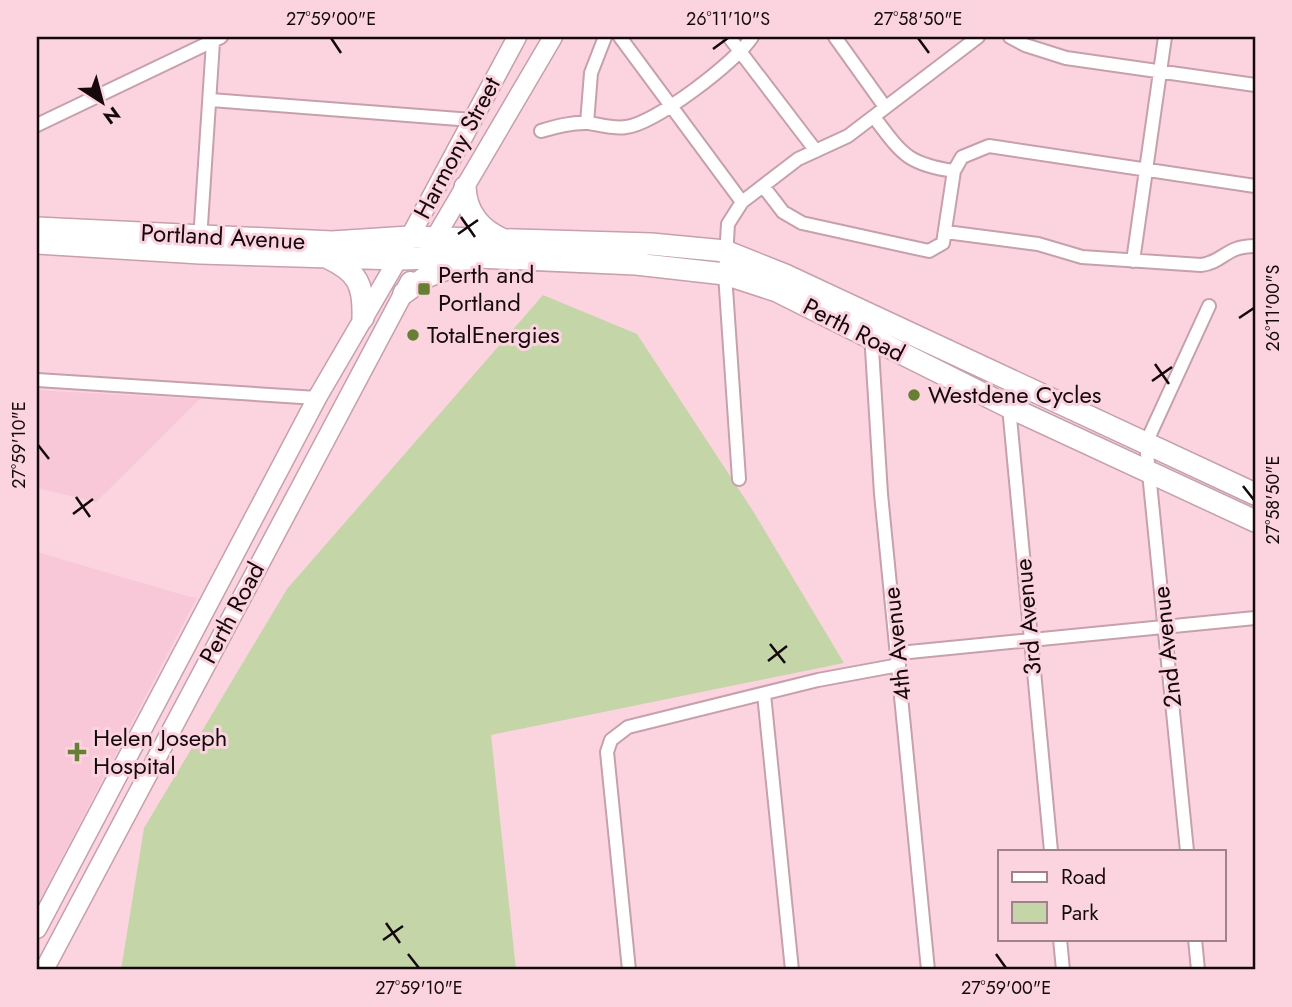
<svg xmlns="http://www.w3.org/2000/svg" width="1292" height="1007" font-family="Jost,sans-serif">
	<style>
		.built { fill: #f8c8d8 }
		.green { fill: #c4d6a7 }
		.lines { fill: none; stroke-linecap: round; stroke-linejoin: round }
		.street-casing { stroke: #c6a0ac; stroke-width: 16 }
		.secondary-casing { stroke: #c6a0ac; stroke-width: 21 }
		.primary-casing { stroke: #c6a0ac; stroke-width: 24 }
		.street { stroke: #fff; stroke-width: 12 }
		.secondary { stroke: #fff; stroke-width: 18 }
		.primary { stroke: #fff; stroke-width: 21 }
		.ticks { fill: none; stroke: #15090d; stroke-width: 2.5 }
		.poi-dot { fill: #667f33; stroke: #fbd4e0; stroke-width: 2.5 }
		.labels { text-anchor: middle; stroke-width: 6; stroke-linejoin: round; paint-order: stroke }
		.street-label { font-size: 24px; fill: #15090d; stroke: #fbd4e0 }
		.poi-label { font-size: 24px; fill: #15090d; stroke: #fbd4e0; text-anchor: start }
		.neatline { fill: none; stroke: #15090d; stroke-width: 2.5 }
		.ticks-label { font-size: 18px; text-anchor: middle; fill: #15090d }
	</style>
	<rect width="100%" height="100%" fill="#fbd4e0"/>
	<!-- built -->
	<path class="built" d="M 37,390 L 107,394 L 200,399 L 96,502 L 37,488 Z
		M 37,552 L 190,597 L 197,597 L 37,906 Z"/>
	<!-- green -->
	<path class="green" d="M 543,295 L 637,334 L 753,511 L 844,663 L 491,735 L 516,970 L 121,970 L 144,828 L 287,589 Z"/>
	<g class="lines">
		<defs>
			<path id="street" d="M 620,37 L 742,202
				M 729,37 L 816,151
				M 835,37 L 885,107
				M 1010,37 L 1025,45 L 1066,58 L 1255,85
				M 211,100 L 472,120
				M 874,117 C 902,154 907,164 954,171 L 962,157 L 989,146 L 1255,186
				M 587,123 L 591,73 L 605,37
				M 37,125 L 221,37
				M 541,131 C 557,126 572,122 589,123 C 601,125 614,129 626,127 C 655,124 737,61 752,37
				M 763,186 L 783,212 L 802,223 L 929,251 L 943,243 L 954,171
				M 946,232 L 1038,244 L 1082,257 L 1201,265 C 1224,262 1225,246 1255,246
				M 200,240 L 213,42
				M 1133,261 L 1165,37
				M 871,333 L 881,494 L 928,970
				M 37,380 L 317,398
				M 1017,385 L 1009,407 L 1051,851
				M 739,479 L 725,274 L 728,224 L 742,202 L 798,159 L 848,136 L 978,37
				M 899,653 L 1255,618
				M 764,694 L 792,970
				M 1187,851 L 1146,443 L 1209,306
				M 1060,939 L 1063,970
				M 1195,939 L 1198,970
				M 629,970 L 607,752 L 611,740 L 628,727 L 818,680 L 899,665"/>
			<path id="secondary" d="M 429,248 L 553,37
				M 37,929 L 317,398 L 398,259 L 517,37
				M 44,970 L 410,281"/>
			<path id="primary" d="M 465,187 C 466,213 480,230 504,240
				M 37,228 L 332,242 L 409,237 L 651,244 L 725,251 L 785,275 L 1255,494
				M 37,243 L 200,253 L 398,259 L 477,257 L 636,264 L 725,274 L 777,291 L 1009,407 L 1255,521
				M 328,258 C 358,272 364,285 363,318
				M 404,293 L 426,277 L 462,263"/>
		</defs>
		<!-- street casing -->
		<use href="#street" class="street-casing"/>
		<!-- secondary casing -->
		<use href="#secondary" class="secondary-casing"/>
		<!-- primary casing -->
		<use href="#primary" class="primary-casing"/>
		<!-- street -->
		<use href="#street" class="street"/>
		<!-- secondary -->
		<use href="#secondary" class="secondary"/>
		<!-- primary -->
		<use href="#primary" class="primary"/>
	</g>
	<!-- ticks -->
	<path class="ticks" d="M 331,38 L 341,53M 918,38 L 929,53M 713,49 L 728,38M 461,217 L 475,237M 458,234 L 478,220M 1239,318 L 1254,308M 1155,364 L 1169,384M 1152,381 L 1172,367M 38,445 L 49,459M 1243,486 L 1254,500M 76,497 L 90,517M 73,514 L 93,499M 770,644 L 785,663M 768,661 L 787,646M 386,923 L 400,943M 383,940 L 403,926M 408,954 L 419,968M 996,954 L 1006,968"/>
	<!-- markers -->
	<g class="poi-dot">
		<rect x="417" y="282" width="14" height="14" rx="3.5"/>
		<circle cx="413" cy="335" r="7"/>
		<circle cx="914" cy="395" r="7"/>
		<path d="M73.5 741.5h7v7h7v7h-7v7h-7v-7h-7v-7h7z"/>
	</g>
	<g class="labels">
		<!-- street labels -->
		<g class="street-label">
			<text transform="translate(457 148) rotate(-62)" y="8">Harmony Street</text>
			<text transform="translate(223 237) rotate(3)" y="8">Portland Avenue</text>
			<text transform="translate(854 330) rotate(27)" y="8">Perth Road</text>
			<text transform="translate(232 613) rotate(-62)" y="8">Perth Road</text>
			<text transform="translate(1028 617) rotate(-95)" y="8">3rd Avenue</text>
			<text transform="translate(897 644) rotate(-96)" y="8">4th Avenue</text>
			<text transform="translate(1167 647) rotate(-96)" y="8">2nd Avenue</text>
		</g>
		<!-- poi labels -->
		<g class="poi-label">
			<text x="438" y="283">Perth and<tspan x="438" dy="28">Portland</tspan></text>
			<text x="427" y="343">TotalEnergies</text>
			<text x="928" y="403">Westdene Cycles</text>
			<text x="93" y="746">Helen Joseph<tspan x="93" dy="28">Hospital</tspan></text>
		</g>
	</g>
	<!-- border -->
	<rect width="1292" height="1007" fill="none" stroke="#fbd4e0" stroke-width="77"/>
	<!-- legend -->
	<rect x="998" y="850" width="228" height="91" fill="#fbd4e0" stroke="#9f838c" stroke-width="2"/>
	<rect x="1012" y="872" width="35" height="10" fill="#ffffff" stroke="#9f838c" stroke-width="2"/>
	<text x="1061" y="884" font-size="21" fill="#15090d">Road</text>
	<rect x="1012" y="902" width="35" height="21" fill="#c4d6a7" stroke="#9f838c" stroke-width="2"/>
	<text x="1061" y="920" font-size="21" fill="#15090d">Park</text>
	<!-- north arrow -->
	<g transform="translate(102 102) rotate(144)" stroke="#fbd4e0" stroke-width="5" paint-order="stroke">
	<path d="M0-5L12 26L0 18L-12 26Z" fill="#15090d"/>
	<text y="-10" font-size="19" font-weight="bold" text-anchor="middle" fill="#15090d">N</text>
	</g>
	<rect x="38" y="38" width="1216" height="930" class="neatline"/>
	<g class="ticks-label">
		<text x="331" y="25">27°59'00"E</text>
		<text x="728" y="25">26°11'10"S</text>
		<text x="918" y="25">27°58'50"E</text>
		<text transform="translate(1273 308) rotate(-90)" y="6">26°11'00"S</text>
		<text transform="translate(19 445) rotate(-90)" y="6">27°59'10"E</text>
		<text transform="translate(1273 500) rotate(-90)" y="6">27°58'50"E</text>
		<text x="419" y="994">27°59'10"E</text>
		<text x="1006" y="994">27°59'00"E</text>
	</g>
</svg>
